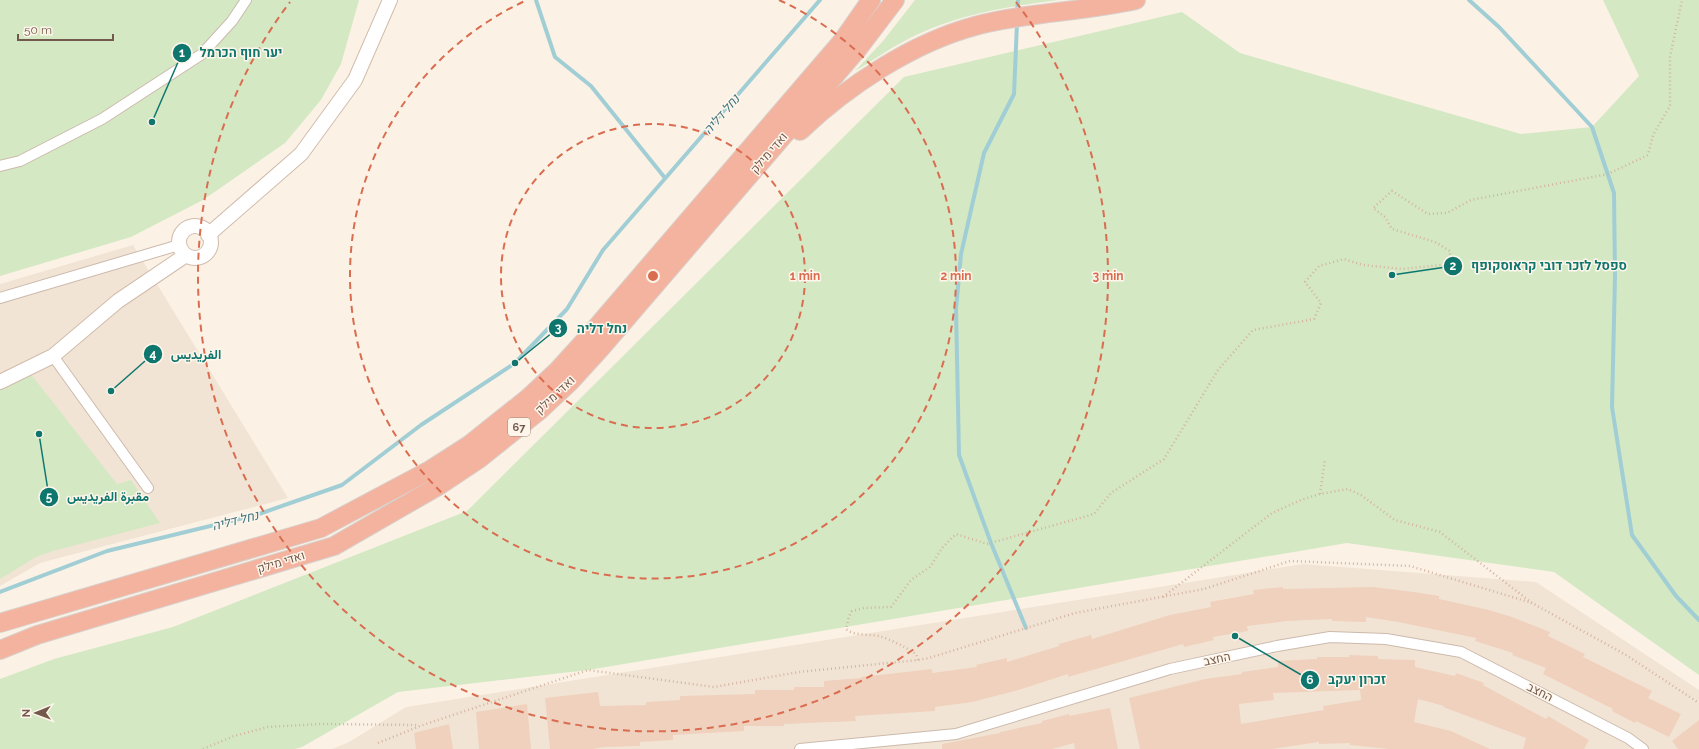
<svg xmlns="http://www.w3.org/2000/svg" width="1699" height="749" font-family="Raleway,Vazirmatn,Heebo,sans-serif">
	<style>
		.residential { fill: #f2e4d4 }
		.green { fill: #d4e8c4 }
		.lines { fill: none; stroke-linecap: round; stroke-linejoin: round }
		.stream { stroke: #a1ced5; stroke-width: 4 }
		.building { fill: #efd1be; fill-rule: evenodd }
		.street-casing { stroke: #ccbaac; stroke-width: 12 }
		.secondary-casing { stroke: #d1bcac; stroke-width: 16 }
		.highway-casing { stroke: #d8d1cd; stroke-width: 20 }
		.path { stroke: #d4b4a1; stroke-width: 2.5; stroke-dasharray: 1 3; stroke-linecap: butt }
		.street { stroke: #fff; stroke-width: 10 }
		.secondary { stroke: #fff; stroke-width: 14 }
		.highway { stroke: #f3b39f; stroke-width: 18 }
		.ring { fill: none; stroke: #da6c50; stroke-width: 2; stroke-dasharray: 7 5 }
		.labels { text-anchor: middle; stroke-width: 3; stroke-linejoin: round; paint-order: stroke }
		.shield { fill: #fef6eb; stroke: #9d887b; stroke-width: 1 }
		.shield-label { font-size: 11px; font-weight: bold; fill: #73594b }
		.street-label { font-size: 12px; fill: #73594b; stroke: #fef6eb }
		.water-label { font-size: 13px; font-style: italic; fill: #43767f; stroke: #fef6eb }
		.centre { fill: #da6c50; stroke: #fef6eb; stroke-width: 2 }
		.ring-label { font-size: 12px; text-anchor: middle; font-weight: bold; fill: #da6c50; stroke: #fef6eb; stroke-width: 3; stroke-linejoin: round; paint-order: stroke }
		.leader { fill: none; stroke: #0f766e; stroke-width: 1.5 }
		.callout-dot { fill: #0f766e; stroke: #fef6eb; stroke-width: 1.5 }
		.mark-label { font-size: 12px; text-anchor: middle; font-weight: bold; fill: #fff }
		.callout-label { font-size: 13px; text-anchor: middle; font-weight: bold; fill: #0f766e; stroke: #fef6eb; stroke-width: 3; stroke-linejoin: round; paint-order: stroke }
	</style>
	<rect width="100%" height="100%" fill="#fbf2e5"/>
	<!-- residential -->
	<path class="residential" d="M 133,245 L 288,498 L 40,563 L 0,586 L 0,284 Z
		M 1303,564 L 1536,582 L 1699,690 L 1699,749 L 332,749 L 349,742 L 406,707 Z"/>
	<!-- green -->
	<path class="green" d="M 0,0 L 359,0 L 341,64 L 321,100 L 285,143 L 203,200 L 131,237 L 0,276 Z
		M 915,0 L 1059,0 C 1010,6 961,14 916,35 C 895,45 875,59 855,71 L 883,41 Z
		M 1603,0 L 1699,0 L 1699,675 L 1554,572 L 1347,543 L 588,670 L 398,692 L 302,747 L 295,749 L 0,749 L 0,679 L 54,659 L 173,627 L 467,511 L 904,77 L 1182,12 L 1240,53 L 1521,134 L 1592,127 L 1639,76 Z
		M 30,373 L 117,484 L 131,480 L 160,523 L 53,551 L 36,557 L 0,579 L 0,389 Z"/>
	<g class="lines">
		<!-- stream -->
		<path class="stream" d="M 536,0 L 555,57 L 591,86 L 665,178
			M 1469,0 L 1499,27 L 1592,127 L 1614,193 L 1615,276 L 1612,407 L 1632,535 L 1676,596 L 1699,620
			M 1017,12 L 1018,0
			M 1017,23 L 1014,94 L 984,153 L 961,254 L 956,309 L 959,455 L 991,543 L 1026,628
			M 0,592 L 107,551 L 256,515 L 342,485 L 421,425 L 515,363 L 567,309 L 603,250 L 820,0"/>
	</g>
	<!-- building -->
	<path class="building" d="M 1283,587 L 1283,589 L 1373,587 L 1414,592 L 1439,596 L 1439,599 L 1489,610 L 1512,617 L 1550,632 L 1548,636 L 1585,654 L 1583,657 L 1652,691 L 1648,698 L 1681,714 L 1669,737 L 1636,721 L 1635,723 L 1612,711 L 1613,709 L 1543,674 L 1546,668 L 1512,655 L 1513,653 L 1475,641 L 1476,638 L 1398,622 L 1366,617 L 1366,622 L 1332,621 L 1332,619 L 1287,621 L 1247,626 L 1248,631 L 1213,637 L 1214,640 L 1184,647 L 1183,644 L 1068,677 L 1068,674 L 1015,691 L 972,702 L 935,707 L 935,711 L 855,716 L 856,721 L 784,724 L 784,726 L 744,726 L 744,731 L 673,735 L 673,740 L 640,742 L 640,746 L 604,747 L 593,749 L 550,749 L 545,698 L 598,692 L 600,706 L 646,705 L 646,702 L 680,700 L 680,696 L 755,694 L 755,690 L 794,690 L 794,687 L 824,687 L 824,681 L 861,678 L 861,677 L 932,669 L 932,673 L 977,667 L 976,665 L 1007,658 L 1007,662 L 1059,646 L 1059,644 L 1091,635 L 1092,639 L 1170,615 L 1211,607 L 1210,602 L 1254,594 L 1253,590 Z
		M 1349,655 L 1378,656 L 1378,659 L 1415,660 L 1415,667 L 1455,676 L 1456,673 L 1484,683 L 1483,685 L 1546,719 L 1548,716 L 1589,740 L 1584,749 L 1523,749 L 1526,738 L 1443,707 L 1444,706 L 1418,699 L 1414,722 L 1451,731 L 1490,749 L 1389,749 L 1350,745 L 1350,743 L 1319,744 L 1319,742 L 1272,749 L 1140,749 L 1129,698 L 1205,679 L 1242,674 L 1242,672 L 1278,667 L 1278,661 L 1317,659 L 1317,657 L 1349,657 ZM 1360,690 L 1361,700 L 1323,706 L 1324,710 L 1241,724 L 1239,704 L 1274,700 L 1273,693 Z
		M 527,704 L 531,749 L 479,749 L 476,712 Z
		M 1110,708 L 1118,749 L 1075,749 L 1074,743 L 1052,749 L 942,749 L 942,744 L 1000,733 L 1000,732 L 1042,723 L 1042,721 L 1069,714 L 1069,716 Z
		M 1699,720 L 1699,749 L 1678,749 L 1672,741 Z
		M 449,724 L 453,749 L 416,749 L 414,733 Z"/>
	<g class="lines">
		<defs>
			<path id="street" d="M 0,166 L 20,161 L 102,119 L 202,54 L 232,21 L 246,0
				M 0,298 L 179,245
				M 53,356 L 148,488
				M 800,749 L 956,734 L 1170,669 L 1277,646 L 1330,637 L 1386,639 L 1461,652 L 1628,738 L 1643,749"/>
			<path id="secondary" d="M179 242a16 16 0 1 1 32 0a16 16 0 1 1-32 0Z
				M 208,235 L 301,154 L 355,80 L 390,0
				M 0,382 L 53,356 L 118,301 L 186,255"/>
			<path id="highway" d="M 800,131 C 847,86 912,43 975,26 C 1027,12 1083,12 1136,0
				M 0,623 L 321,528 L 430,470 L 469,445 L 528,398 L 558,370 L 588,337 L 843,40 L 871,0
				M 0,650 L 37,635 L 334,546 L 440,485 L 479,459 L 539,411 L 570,382 L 601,348 L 857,50 L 895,0"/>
		</defs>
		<!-- street casing -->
		<use href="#street" class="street-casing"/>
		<!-- secondary casing -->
		<use href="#secondary" class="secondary-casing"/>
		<!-- highway casing -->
		<use href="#highway" class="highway-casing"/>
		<!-- path -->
		<path class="path" d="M 1320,494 L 1325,459
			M 1163,597 L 1272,513 L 1301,500 L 1320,494 L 1348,489 L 1361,495 L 1395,520 L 1440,532 L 1532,603 L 1626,655 L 1699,703
			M 918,660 L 916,654 C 905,647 894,641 882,637 C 871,633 855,637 846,629 L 849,616 L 852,611 L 864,608 L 891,607 L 911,580 L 930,567 L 942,548 L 956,534 L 987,544 L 1094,514 L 1111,493 L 1164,459 L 1218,370 L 1253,330 L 1314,319 L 1321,303 L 1305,282 L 1319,266 L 1344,259 L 1363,265 L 1402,269 L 1450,264 L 1450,251 L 1435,242 L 1392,229 L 1385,217 L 1373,208 L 1392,191 L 1428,214 L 1447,213 L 1471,200 L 1608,174 L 1648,155 L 1653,135 L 1670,106 L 1670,57 L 1682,0
			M 378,743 L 420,726 L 588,670 L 714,687 L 799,672 L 918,660 L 929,658 L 1075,613 L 1204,589 L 1290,561 L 1410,566 L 1532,603
			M 203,749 L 234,736 L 268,727 L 321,724 L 417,725"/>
		<!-- street -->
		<use href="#street" class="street"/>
		<!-- secondary -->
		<use href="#secondary" class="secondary"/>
		<!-- highway -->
		<use href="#highway" class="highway"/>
	</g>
	<!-- distance rings -->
	<g class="ring">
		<circle cx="653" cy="276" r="152"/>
		<path d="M779 0A303 303 0 1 1 527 0"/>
		<path d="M1016 2A455 455 0 1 1 290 2"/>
	</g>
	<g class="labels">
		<!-- shield labels -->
		<rect class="shield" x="508" y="418" width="22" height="18" rx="3"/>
		<g class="shield-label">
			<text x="519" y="431">67</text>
		</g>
		<!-- street labels -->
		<g class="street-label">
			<text transform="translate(769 153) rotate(-49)" y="4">ואדי מילק</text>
			<text transform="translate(555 395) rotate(-43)" y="4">ואדי מילק</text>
			<text transform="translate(281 562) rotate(-17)" y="4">ואדי מילק</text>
			<text transform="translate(1217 659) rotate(-12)" y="4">החצב</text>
			<text transform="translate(1540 692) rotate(27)" y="4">החצב</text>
		</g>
		<!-- water labels -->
		<g class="water-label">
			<text transform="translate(721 114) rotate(-49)" y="5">נחל דליה</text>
			<text transform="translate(235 520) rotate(-14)" y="5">נחל דליה</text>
		</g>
	</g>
	<circle cx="653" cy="276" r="6" class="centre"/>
	<g class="ring-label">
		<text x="805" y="280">1 min</text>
		<text x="956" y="280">2 min</text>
		<text x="1108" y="280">3 min</text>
	</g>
	<!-- callouts -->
	<path class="leader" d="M152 122L182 53M1392 275L1453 266M515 363L558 328M111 391L153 354M39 434L49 497M1235 636L1310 680"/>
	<g class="callout-dot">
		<circle cx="152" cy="122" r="4"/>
		<circle cx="1392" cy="275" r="4"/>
		<circle cx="515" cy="363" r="4"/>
		<circle cx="111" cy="391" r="4"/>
		<circle cx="39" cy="434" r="4"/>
		<circle cx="1235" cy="636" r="4"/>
		<circle cx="182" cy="53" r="10"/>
		<circle cx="1453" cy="266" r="10"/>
		<circle cx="558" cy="328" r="10"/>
		<circle cx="153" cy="354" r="10"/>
		<circle cx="49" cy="497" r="10"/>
		<circle cx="1310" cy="680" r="10"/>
	</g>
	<g class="mark-label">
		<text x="182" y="57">1</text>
		<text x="1453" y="270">2</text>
		<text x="558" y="332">3</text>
		<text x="153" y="358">4</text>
		<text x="49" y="501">5</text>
		<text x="1310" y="684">6</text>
	</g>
	<g class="callout-label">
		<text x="241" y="57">יער חוף הכרמל</text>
		<text x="1549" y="270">ספסל לזכר דובי קראוסקופף</text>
		<text x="602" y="333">נחל דליה</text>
		<text x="196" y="359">الفريديس</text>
		<text x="108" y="501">مقبرة الفريديس</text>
		<text x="1357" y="684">זכרון יעקב</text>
	</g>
	<!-- north arrow -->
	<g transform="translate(36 713) rotate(269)" stroke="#fef6eb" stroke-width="3" paint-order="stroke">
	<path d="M0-3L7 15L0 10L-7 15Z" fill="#73594b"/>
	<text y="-6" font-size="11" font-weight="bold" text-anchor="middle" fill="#73594b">N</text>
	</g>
	<!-- scale -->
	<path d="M18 34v6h95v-6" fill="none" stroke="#73594b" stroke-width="2"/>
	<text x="24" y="34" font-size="12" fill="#73594b" stroke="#fef6eb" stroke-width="3" paint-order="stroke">50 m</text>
</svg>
